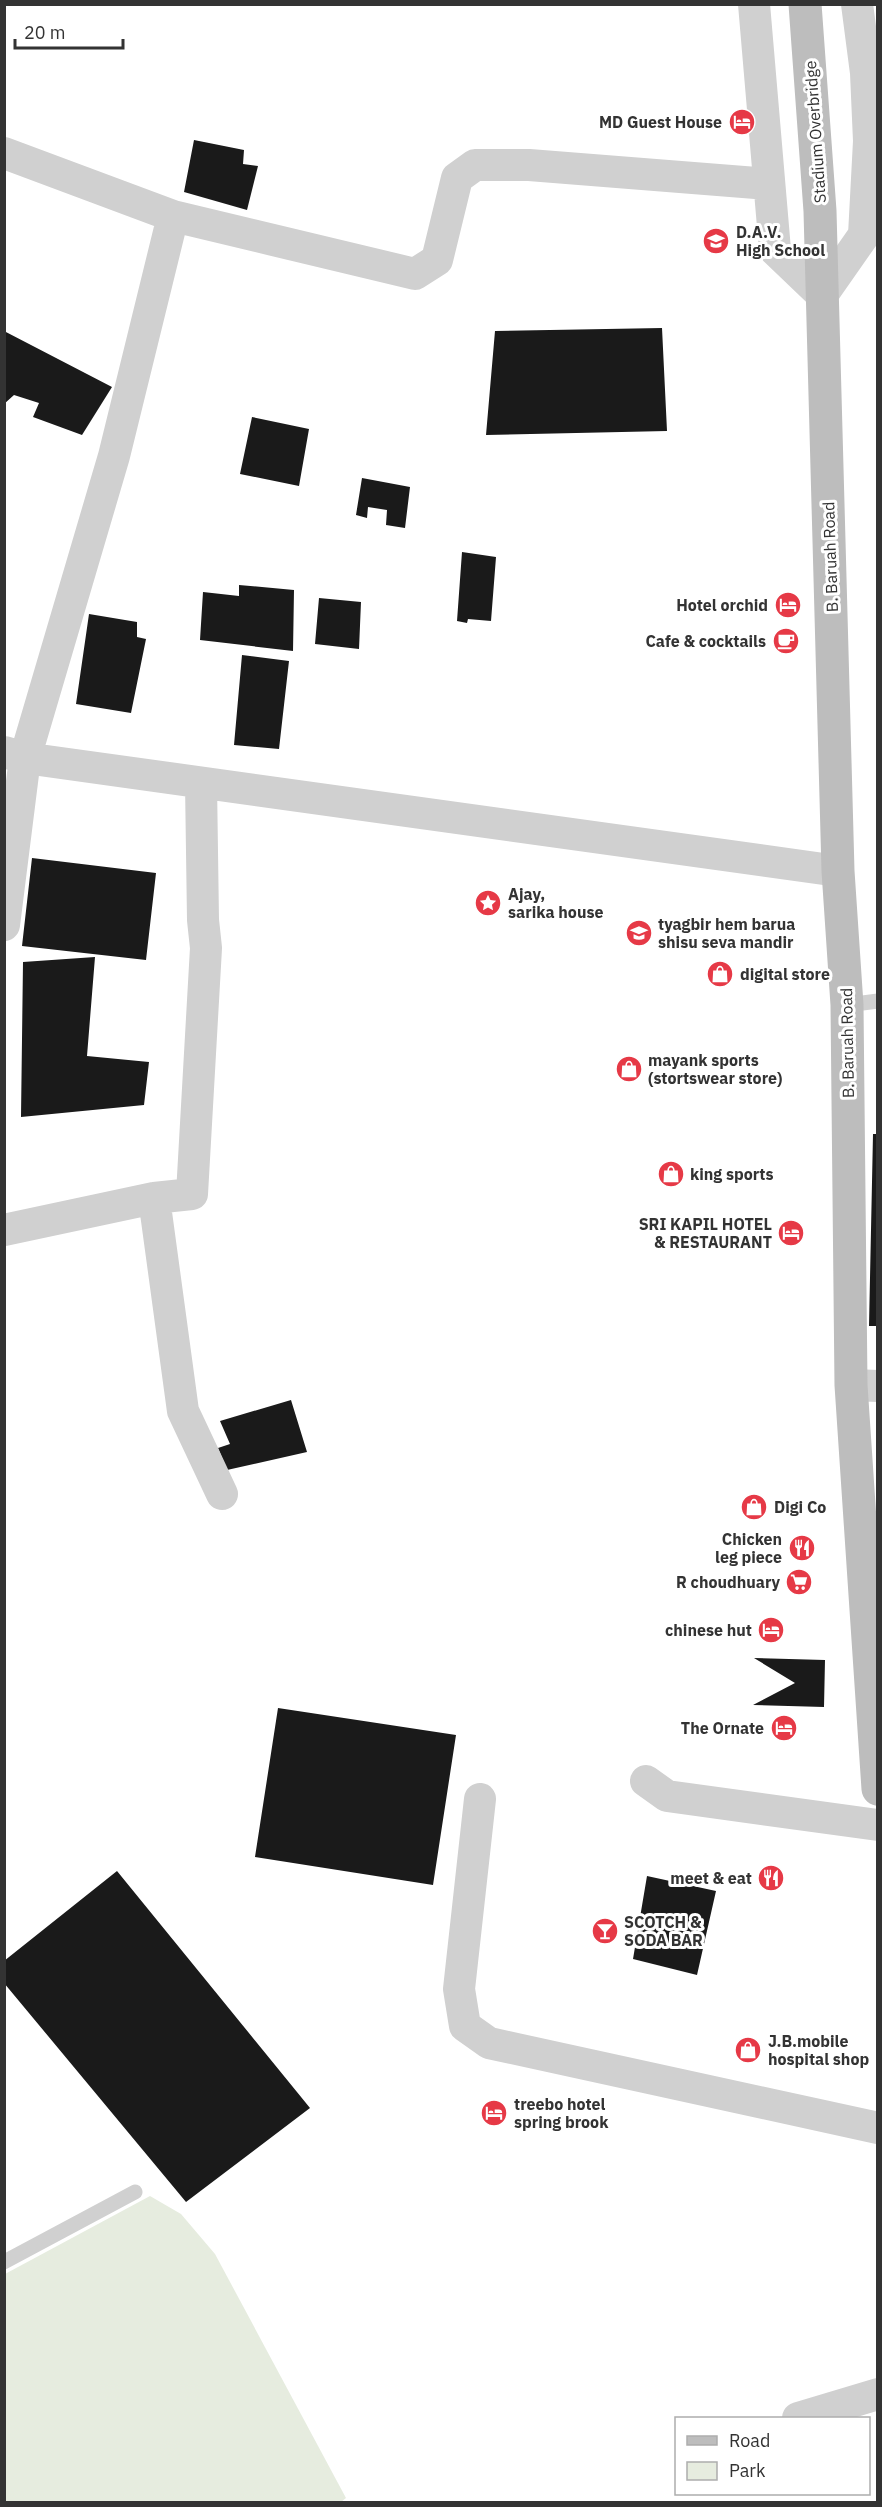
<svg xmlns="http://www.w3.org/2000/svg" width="882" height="2507" font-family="'IBM Plex Sans',sans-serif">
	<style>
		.green { fill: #e6ecdf }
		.building { fill: #1a1a1a }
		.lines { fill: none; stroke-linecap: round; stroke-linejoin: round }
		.service { stroke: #d0d0d0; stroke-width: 15 }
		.minor { stroke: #d0d0d0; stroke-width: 32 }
		.secondary { stroke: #bdbdbd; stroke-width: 33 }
		.labels { text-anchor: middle; stroke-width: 6; stroke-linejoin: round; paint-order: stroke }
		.poi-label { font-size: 16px; font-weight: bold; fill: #333; stroke: #fff; text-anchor: start }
		.street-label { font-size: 16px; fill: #333; stroke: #fff }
	</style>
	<rect width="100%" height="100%" fill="#fff"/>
	<!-- green -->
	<path class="green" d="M 150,2196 L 181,2214 L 215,2254 L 346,2498 L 341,2502 L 5,2502 L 5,2274 Z"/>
	<!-- building -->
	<path class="building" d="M 194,140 L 244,150 L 243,164 L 258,166 L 247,210 L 184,192 Z
		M 662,328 L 667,431 L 486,435 L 495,331 Z
		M 4,331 L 112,387 L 82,435 L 33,417 L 39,403 L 14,395 L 4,404 Z
		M 252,417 L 309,429 L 299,486 L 240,474 Z
		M 362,478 L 410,487 L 405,528 L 386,525 L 387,510 L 368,507 L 367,518 L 356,515 Z
		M 462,552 L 496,557 L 491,621 L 468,619 L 467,623 L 457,621 Z
		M 239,585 L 294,590 L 293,651 L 200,640 L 203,592 L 239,596 Z
		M 319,598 L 361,602 L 359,649 L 315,644 Z
		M 89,614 L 137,622 L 137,637 L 146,639 L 131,713 L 76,704 Z
		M 242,655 L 289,661 L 279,749 L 234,745 Z
		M 32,858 L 156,873 L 146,960 L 22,946 Z
		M 95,957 L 87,1056 L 149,1062 L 144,1105 L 21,1117 L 23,962 Z
		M 873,1134 L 878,1134 L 878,1326 L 869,1326 Z
		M 291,1400 L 307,1452 L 227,1470 L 218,1448 L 230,1444 L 220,1421 Z
		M 754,1658 L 825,1660 L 824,1707 L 753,1705 L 795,1683 Z
		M 278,1708 L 456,1735 L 433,1885 L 255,1857 Z
		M 117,1871 L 310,2108 L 186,2202 L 4,1983 L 4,1961 Z
		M 647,1876 L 716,1891 L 697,1975 L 633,1959 Z"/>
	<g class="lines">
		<!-- service -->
		<path class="service" d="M 847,1005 L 878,1001
			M 4,2262 L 135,2192"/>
		<!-- minor -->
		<path class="minor" d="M 754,4 L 775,250 L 822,295 L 864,235 L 869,141 L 866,73 L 857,4
			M 4,153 L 173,216 L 415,274 L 437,260 L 457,178 L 475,165 L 529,165 L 769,184
			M 4,752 L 25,758 L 838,871
			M 4,925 L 25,758 L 114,456 L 173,216
			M 154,1198 L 192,1194 L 206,948 L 203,920 L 201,783
			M 4,1230 L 154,1198 L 183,1411 L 222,1494
			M 851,1385 L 878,1386
			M 646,1781 L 667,1796 L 878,1825
			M 480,1799 L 459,1989 L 465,2026 L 489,2043 L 878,2128
			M 798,2418 L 878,2394"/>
		<!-- secondary -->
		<path class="secondary" d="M 805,4 L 820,211 L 838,871 L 847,1005 L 851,1385 L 878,1789"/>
	</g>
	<!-- icons -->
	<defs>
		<symbol id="hotel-disc" viewBox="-11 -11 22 22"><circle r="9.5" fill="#e63946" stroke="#fff"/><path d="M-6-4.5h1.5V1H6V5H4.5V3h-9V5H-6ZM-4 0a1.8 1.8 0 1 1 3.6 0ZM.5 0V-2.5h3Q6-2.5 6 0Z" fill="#fff"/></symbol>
		<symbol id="school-disc" viewBox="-11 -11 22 22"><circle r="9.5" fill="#e63946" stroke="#fff"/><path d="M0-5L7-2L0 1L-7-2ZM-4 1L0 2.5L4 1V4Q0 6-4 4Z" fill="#fff"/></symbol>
		<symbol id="cafe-disc" viewBox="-11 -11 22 22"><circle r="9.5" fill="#e63946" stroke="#fff"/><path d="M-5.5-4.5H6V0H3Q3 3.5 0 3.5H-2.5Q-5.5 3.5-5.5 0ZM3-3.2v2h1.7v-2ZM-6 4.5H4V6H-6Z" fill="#fff"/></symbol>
		<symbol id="sight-disc" viewBox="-11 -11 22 22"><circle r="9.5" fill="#e63946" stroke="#fff"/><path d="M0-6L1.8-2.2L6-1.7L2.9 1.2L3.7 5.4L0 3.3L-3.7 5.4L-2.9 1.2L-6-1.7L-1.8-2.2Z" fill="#fff"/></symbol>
		<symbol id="university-disc" viewBox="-11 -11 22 22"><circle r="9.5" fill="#e63946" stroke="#fff"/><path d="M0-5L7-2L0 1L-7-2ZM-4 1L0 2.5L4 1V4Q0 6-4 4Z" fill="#fff"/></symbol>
		<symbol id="shop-disc" viewBox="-11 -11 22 22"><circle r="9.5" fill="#e63946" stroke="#fff"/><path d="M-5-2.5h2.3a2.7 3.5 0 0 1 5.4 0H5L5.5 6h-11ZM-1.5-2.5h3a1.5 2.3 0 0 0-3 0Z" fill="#fff"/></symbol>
		<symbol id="restaurant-disc" viewBox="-11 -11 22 22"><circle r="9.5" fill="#e63946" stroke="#fff"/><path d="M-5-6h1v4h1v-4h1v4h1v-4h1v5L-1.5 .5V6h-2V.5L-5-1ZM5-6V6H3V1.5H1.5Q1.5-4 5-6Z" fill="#fff"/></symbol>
		<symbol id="supermarket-disc" viewBox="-11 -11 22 22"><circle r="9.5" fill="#e63946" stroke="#fff"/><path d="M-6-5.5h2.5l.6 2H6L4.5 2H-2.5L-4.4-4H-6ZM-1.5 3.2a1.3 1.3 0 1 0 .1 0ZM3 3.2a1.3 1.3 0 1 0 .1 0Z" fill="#fff"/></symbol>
		<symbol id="bar-disc" viewBox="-11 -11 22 22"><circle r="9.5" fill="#e63946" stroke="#fff"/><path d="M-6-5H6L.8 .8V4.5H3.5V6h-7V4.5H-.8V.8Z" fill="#fff"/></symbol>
	</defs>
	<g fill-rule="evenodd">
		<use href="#hotel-disc" x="727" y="107" width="30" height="30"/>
		<use href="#school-disc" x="701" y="226" width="30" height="30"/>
		<use href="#hotel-disc" x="773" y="590" width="30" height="30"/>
		<use href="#cafe-disc" x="771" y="626" width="30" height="30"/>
		<use href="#sight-disc" x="473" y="888" width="30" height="30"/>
		<use href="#university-disc" x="624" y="918" width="30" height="30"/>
		<use href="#shop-disc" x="705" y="959" width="30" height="30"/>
		<use href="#shop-disc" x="614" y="1054" width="30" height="30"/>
		<use href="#shop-disc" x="656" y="1159" width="30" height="30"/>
		<use href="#hotel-disc" x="776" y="1218" width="30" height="30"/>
		<use href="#shop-disc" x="739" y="1492" width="30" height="30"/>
		<use href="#restaurant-disc" x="787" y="1533" width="30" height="30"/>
		<use href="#supermarket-disc" x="784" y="1567" width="30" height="30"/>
		<use href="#hotel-disc" x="756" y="1615" width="30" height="30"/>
		<use href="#hotel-disc" x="769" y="1713" width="30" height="30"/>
		<use href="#restaurant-disc" x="756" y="1863" width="30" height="30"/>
		<use href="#bar-disc" x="590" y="1916" width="30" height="30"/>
		<use href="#shop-disc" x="733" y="2035" width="30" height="30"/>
		<use href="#hotel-disc" x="479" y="2098" width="30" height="30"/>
	</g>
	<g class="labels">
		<!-- poi labels -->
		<g class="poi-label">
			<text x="722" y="128" text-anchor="end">MD Guest House</text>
			<text x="736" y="238">D.A.V.<tspan x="736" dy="18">High School</tspan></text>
			<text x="768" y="611" text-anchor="end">Hotel orchid</text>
			<text x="766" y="647" text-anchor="end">Cafe &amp; cocktails</text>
			<text x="508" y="900">Ajay,<tspan x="508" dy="18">sarika house</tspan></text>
			<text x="658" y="930">tyagbir hem barua<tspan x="658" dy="18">shisu seva mandir</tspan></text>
			<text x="740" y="980">digital store</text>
			<text x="648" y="1066">mayank sports<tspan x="648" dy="18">(stortswear store)</tspan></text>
			<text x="690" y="1180">king sports</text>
			<text x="772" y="1230" text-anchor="end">SRI KAPIL HOTEL<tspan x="772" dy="18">&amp; RESTAURANT</tspan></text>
			<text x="774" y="1513">Digi Co</text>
			<text x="782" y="1545" text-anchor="end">Chicken<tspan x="782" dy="18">leg piece</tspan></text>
			<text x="780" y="1588" text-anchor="end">R choudhuary</text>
			<text x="752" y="1636" text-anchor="end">chinese hut</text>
			<text x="764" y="1734" text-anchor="end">The Ornate</text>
			<text x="752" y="1884" text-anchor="end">meet &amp; eat</text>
			<text x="624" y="1928">SCOTCH &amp;<tspan x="624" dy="18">SODA BAR</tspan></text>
			<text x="768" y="2047">J.B.mobile<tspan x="768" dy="18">hospital shop</tspan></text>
			<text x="514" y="2110">treebo hotel<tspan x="514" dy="18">spring brook</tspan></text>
		</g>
		<!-- street labels -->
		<g class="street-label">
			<text transform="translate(815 132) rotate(-94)" y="6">Stadium Overbridge</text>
			<text transform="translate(830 557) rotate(-92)" y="6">B. Baruah Road</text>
			<text transform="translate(847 1043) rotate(-91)" y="6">B. Baruah Road</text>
		</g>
	</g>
	<!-- border -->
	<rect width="882" height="2507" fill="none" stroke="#333333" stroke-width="12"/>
	<!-- legend -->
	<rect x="675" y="2417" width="195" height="78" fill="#ffffff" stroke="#adadad" stroke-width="1.5"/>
	<rect x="687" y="2436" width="30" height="9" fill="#bdbdbd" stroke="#adadad" stroke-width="1.5"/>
	<text x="729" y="2447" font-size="18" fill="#333333">Road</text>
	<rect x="687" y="2462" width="30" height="18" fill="#e6ecdf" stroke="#adadad" stroke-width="1.5"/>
	<text x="729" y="2477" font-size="18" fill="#333333">Park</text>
	<!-- scale -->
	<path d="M15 39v9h108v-9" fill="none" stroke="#333333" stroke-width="3"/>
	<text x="24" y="39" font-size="18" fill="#333333" stroke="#ffffff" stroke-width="4.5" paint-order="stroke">20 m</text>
</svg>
